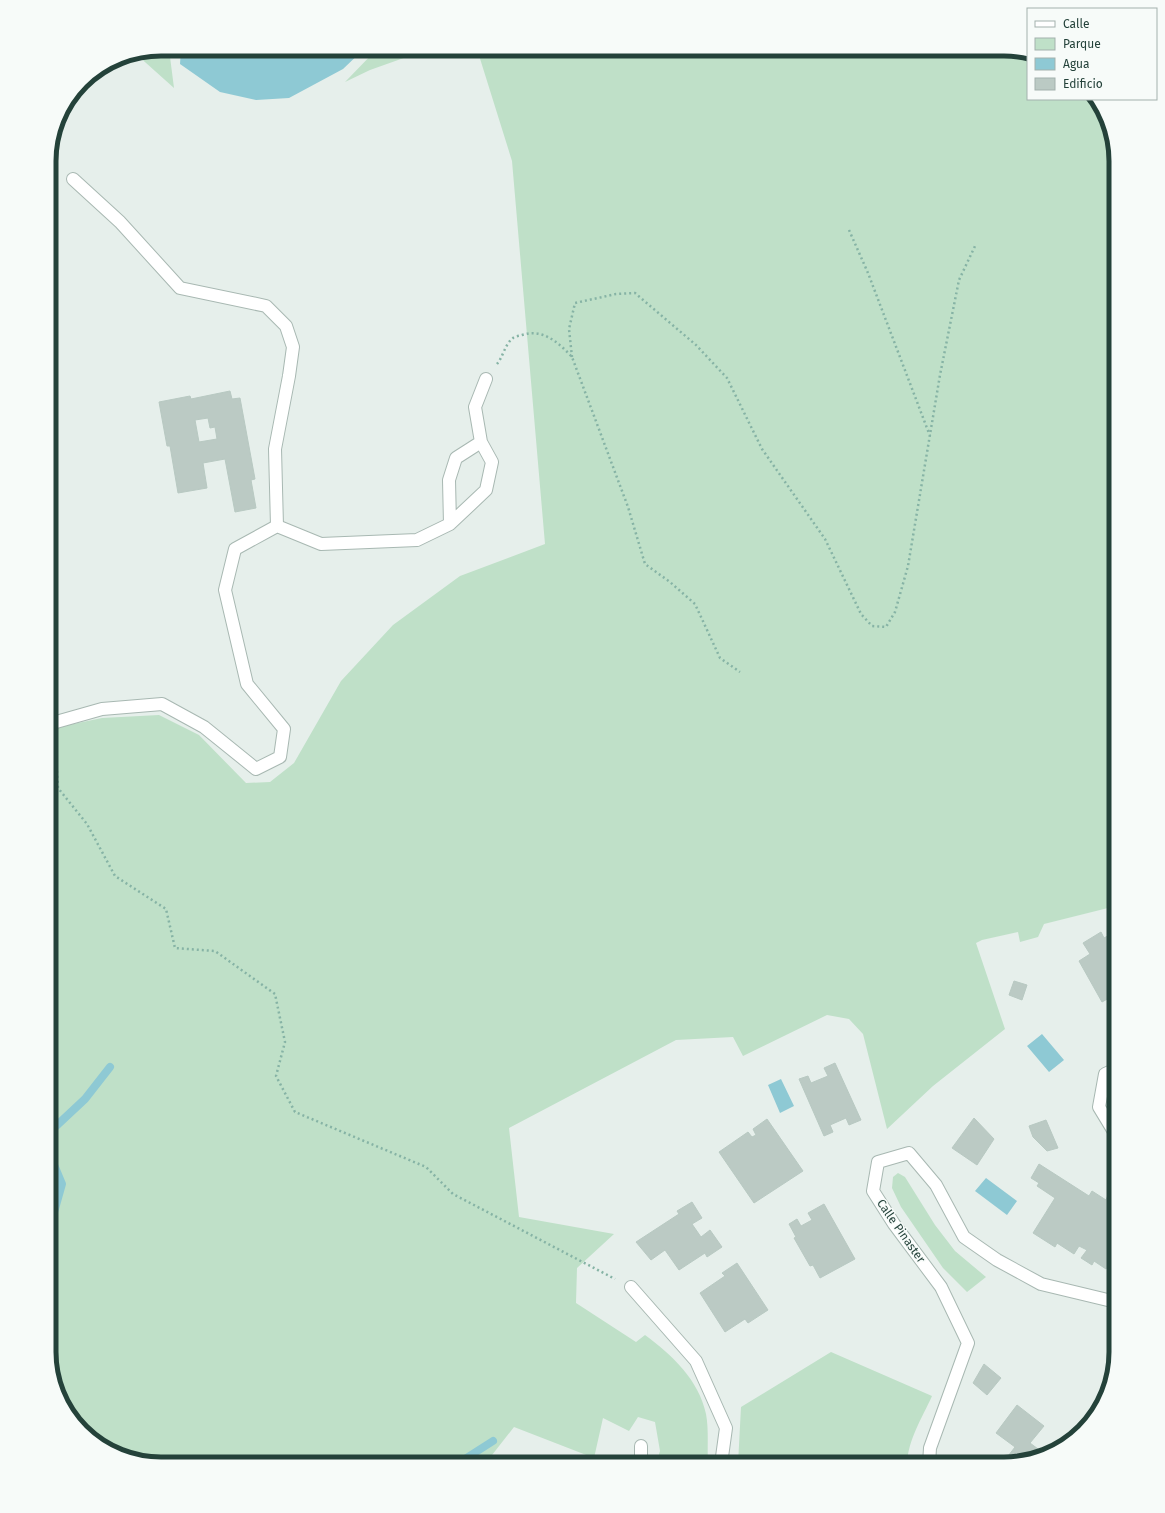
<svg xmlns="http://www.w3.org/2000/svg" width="1165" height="1513" font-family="'Fira Sans',sans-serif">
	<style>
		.green { fill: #bfe0c8 }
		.water { fill: #8ec9d4 }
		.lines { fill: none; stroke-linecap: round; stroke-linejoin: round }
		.stream { stroke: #8ec9d4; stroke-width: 8 }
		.building { fill: #bbcac4; stroke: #b8c9c2; fill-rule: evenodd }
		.service-casing { stroke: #a8b8b2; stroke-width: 14 }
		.minor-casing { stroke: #a8b8b2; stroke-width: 14 }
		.path { stroke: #86b3a5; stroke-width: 2.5; stroke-dasharray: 2 3; stroke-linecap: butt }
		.service { stroke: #fff; stroke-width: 12 }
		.minor { stroke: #fff; stroke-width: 12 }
		.labels { text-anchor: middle; stroke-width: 3; stroke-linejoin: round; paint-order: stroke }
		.street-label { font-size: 12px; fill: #24423a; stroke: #f7fbf9 }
		.rim { fill: none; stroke: #24423a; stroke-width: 5 }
	</style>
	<rect width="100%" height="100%" fill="#e6efeb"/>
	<!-- green -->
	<path class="green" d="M 161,49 L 169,49 L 174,88 L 136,54 Z
		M 377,49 L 429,49 L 370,70 L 345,82 Z
		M 477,49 L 1011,49 L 1028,54 L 1028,99 L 1097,99 L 1116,161 L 1116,906 L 1044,924 L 1038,937 L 1020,942 L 1018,932 L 982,940 L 976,943 L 1005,1029 L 933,1086 L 887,1129 L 863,1034 L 849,1019 L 827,1015 L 743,1056 L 733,1037 L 676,1040 L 509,1128 L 519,1217 L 614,1234 L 577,1268 L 576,1303 L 636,1342 L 645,1335 C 672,1355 699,1380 706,1414 C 709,1430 707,1448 708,1464 L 656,1464 L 660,1451 L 655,1422 L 638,1417 L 629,1431 L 603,1418 L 594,1458 L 514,1427 L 485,1464 L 161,1464 L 105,1449 L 68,1414 L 49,1352 L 49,729 L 102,718 L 159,715 L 199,735 L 246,783 L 270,782 L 294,763 L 341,681 L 393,625 L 460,576 L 545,544 L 512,161 Z
		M 119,57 L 60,114 L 87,77 Z
		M 898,1173 L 905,1177 L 935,1225 L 955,1251 L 986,1277 L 967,1292 L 943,1268 L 901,1207 L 892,1188 L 893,1177 Z
		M 831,1352 L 932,1396 C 922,1418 908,1440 907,1464 L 738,1464 L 741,1407 Z"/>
	<!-- water -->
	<path class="water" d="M 181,49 L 364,49 L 343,69 L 289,98 L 256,100 L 220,92 L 180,64 Z
		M 1042,1034 L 1064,1060 L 1049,1072 L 1027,1046 Z
		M 781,1079 L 794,1106 L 780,1113 L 768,1085 Z
		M 986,1178 L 1017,1201 L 1007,1215 L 975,1191 Z"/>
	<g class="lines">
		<!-- stream -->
		<path class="stream" d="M 49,1230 L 62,1184 L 52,1160 L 54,1128 L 85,1099 L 110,1067
			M 457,1464 L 493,1441"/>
	</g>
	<!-- building -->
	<path class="building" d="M 230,391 L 232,399 L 240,398 L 255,479 L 251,480 L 256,508 L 235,512 L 225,459 L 203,463 L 207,488 L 178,493 L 170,446 L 167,446 L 159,402 L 190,396 L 191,399 ZM 208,418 L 210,428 L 215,427 L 217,439 L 199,442 L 195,420 Z
		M 1101,932 L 1104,938 L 1115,932 L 1116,934 L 1116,994 L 1102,1002 L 1079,961 L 1090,954 L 1083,943 Z
		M 1014,981 L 1027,985 L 1022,1000 L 1009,995 Z
		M 835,1063 L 861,1120 L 849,1125 L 846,1118 L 830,1125 L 833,1132 L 824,1136 L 799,1079 L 808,1076 L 811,1083 L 828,1076 L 824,1068 Z
		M 974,1118 L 994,1139 L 977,1165 L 952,1148 Z
		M 767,1119 L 803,1171 L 754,1203 L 719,1152 L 748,1132 L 752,1137 L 756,1135 L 753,1129 Z
		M 1046,1120 L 1058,1148 L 1047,1151 L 1033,1137 L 1029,1126 Z
		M 1039,1164 L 1089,1196 L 1092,1191 L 1106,1200 L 1108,1195 L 1116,1200 L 1116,1263 L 1114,1267 L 1109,1264 L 1106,1269 L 1094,1261 L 1092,1265 L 1081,1258 L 1087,1250 L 1079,1246 L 1074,1254 L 1057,1243 L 1055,1247 L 1033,1233 L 1055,1198 L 1037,1186 L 1039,1183 L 1031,1178 Z
		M 692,1202 L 702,1218 L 692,1224 L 701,1237 L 710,1230 L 722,1247 L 707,1257 L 705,1253 L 679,1270 L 665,1250 L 651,1260 L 636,1242 L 679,1214 L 677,1211 Z
		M 824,1204 L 855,1259 L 820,1278 L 813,1265 L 810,1266 L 794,1238 L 796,1237 L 789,1224 L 797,1219 L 801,1226 L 812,1220 L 808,1213 Z
		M 737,1263 L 768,1310 L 748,1323 L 745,1319 L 725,1332 L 700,1293 L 725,1276 L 722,1273 Z
		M 984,1364 L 1001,1378 L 987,1395 L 973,1383 Z
		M 1017,1405 L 1044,1426 L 1030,1443 L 1042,1452 L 1002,1464 L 1015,1447 L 996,1433 Z"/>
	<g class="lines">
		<defs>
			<path id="service" d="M 73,179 L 120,222 L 180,288 L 266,306 L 286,326 L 293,347 L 289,376 L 275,449 L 277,526
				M 641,1464 L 641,1446"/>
			<path id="minor" d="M 481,442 L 475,407 L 486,379
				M 49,724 L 102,709 L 162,704 L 204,727 L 256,769 L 280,757 L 284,729 L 247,684 L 225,590 L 235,549 L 277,526 L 321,544 L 417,540 L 450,524 L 486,490 L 492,462 L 481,442 L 456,458 L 449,480 L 450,524
				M 1116,1135 L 1099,1107 L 1105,1074 L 1116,1069
				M 631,1287 L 696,1361 L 726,1428 L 721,1464
				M 929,1464 L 930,1448 L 968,1343 L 941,1287 L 894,1224 L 873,1191 L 878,1162 L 909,1153 L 936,1185 L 964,1237 L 997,1260 L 1041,1284 L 1116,1302"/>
		</defs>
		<!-- service casing -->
		<use href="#service" class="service-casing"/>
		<!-- minor casing -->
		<use href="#minor" class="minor-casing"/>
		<!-- path -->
		<path class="path" d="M 849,230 L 868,273 L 930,436
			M 572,357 L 569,329 L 575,303 L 616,294 L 635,293 L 696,345 L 727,378 L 762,449 L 825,539 L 861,614 L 872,626 L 886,627 L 895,612 L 908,566 L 940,375 L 959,280 L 976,244
			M 497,364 C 503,357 505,344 513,338 C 515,336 519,336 522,335 C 543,328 559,343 572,357 L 628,507 L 645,564 L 670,582 L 695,604 L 720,658 L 740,672
			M 55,741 L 58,788 L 87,824 L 115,876 L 166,909 L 175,948 L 215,951 L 275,994 L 285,1042 L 276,1076 L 295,1112 L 426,1167 L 453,1194 L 615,1279"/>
		<!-- service -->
		<use href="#service" class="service"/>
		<!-- minor -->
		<use href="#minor" class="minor"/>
	</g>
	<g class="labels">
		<!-- street labels -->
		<g class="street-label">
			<text transform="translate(901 1231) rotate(55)" y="4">Calle Pinaster</text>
		</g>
	</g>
	<!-- crop -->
	<path d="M0 0H1165V1513H0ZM161 56H1004A105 105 0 0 1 1109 161V1352A105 105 0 0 1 1004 1457H161A105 105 0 0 1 56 1352V161A105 105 0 0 1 161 56Z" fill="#f7fbf9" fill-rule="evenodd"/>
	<path class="rim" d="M161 56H1004A105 105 0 0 1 1109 161V1352A105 105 0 0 1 1004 1457H161A105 105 0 0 1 56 1352V161A105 105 0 0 1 161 56Z"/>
	<!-- legend -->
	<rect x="1027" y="8" width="130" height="92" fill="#f7fbf9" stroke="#a3b1ad"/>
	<rect x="1035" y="21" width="20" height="6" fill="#ffffff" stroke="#a3b1ad"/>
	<text x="1063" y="28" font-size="12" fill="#24423a">Calle</text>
	<rect x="1035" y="38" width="20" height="12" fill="#bfe0c8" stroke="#a3b1ad"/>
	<text x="1063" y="48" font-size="12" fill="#24423a">Parque</text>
	<rect x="1035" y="58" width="20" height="12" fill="#8ec9d4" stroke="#a3b1ad"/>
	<text x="1063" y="68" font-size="12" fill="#24423a">Agua</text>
	<rect x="1035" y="78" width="20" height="12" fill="#bbcac4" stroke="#a3b1ad"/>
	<text x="1063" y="88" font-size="12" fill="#24423a">Edificio</text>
</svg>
